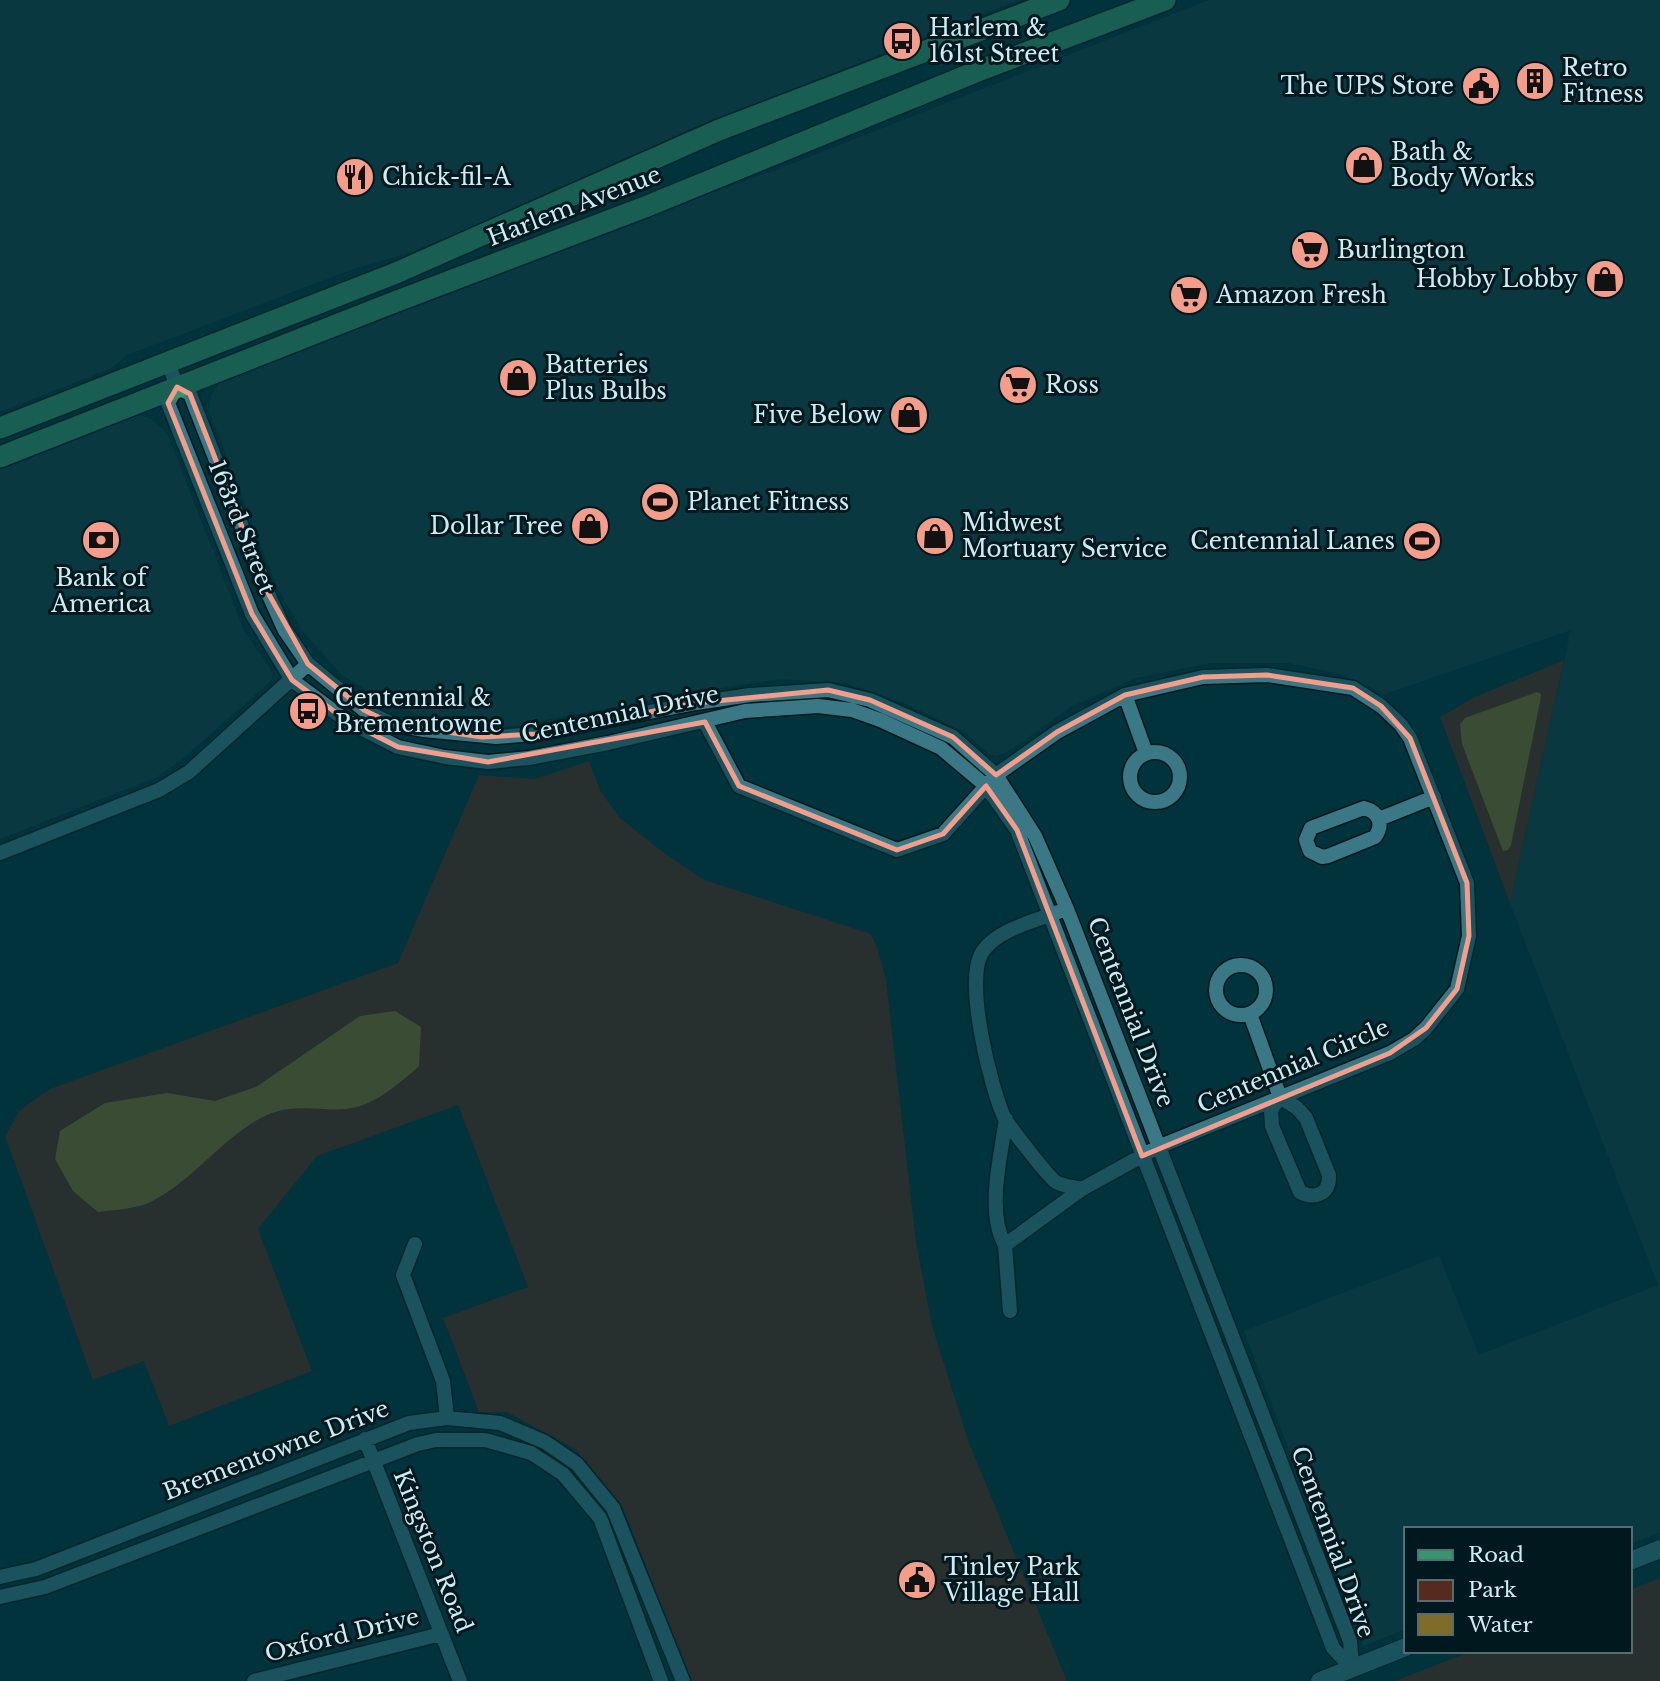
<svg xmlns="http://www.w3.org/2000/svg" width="1660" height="1681" font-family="'Libre Baskerville',serif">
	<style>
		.built { fill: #173f46 }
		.green { fill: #572a21 }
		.water { fill: #806c29 }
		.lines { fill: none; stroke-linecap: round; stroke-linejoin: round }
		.minor-casing { stroke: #05181c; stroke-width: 17 }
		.tertiary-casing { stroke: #05181c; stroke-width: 20 }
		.primary-casing { stroke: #05181c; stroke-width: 24 }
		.minor { stroke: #3a7885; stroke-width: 14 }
		.tertiary { stroke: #3a7885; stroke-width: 18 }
		.primary { stroke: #38936f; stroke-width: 21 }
		.marked { fill: none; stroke: #f49d8b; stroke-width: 5; stroke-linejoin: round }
		.labels { text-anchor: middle; stroke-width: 6; stroke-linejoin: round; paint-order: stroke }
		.poi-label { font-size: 23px; fill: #cdebf2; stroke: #01191e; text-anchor: start }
		.street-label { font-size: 23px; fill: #cdebf2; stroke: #01191e }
	</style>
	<rect width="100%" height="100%" fill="#00333c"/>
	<!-- built -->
	<path class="built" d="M 0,0 L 1018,0 L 690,129 L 570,186 L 456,234 L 405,254 L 353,269 L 127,355 L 112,368 L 0,412 Z
		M 1209,0 L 1660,0 L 1660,1533 L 1630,1544 L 1630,1529 L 1406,1529 L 1406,1629 L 1363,1646 L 1244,1331 L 1439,1256 L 1479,1355 L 1658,1285 L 1510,903 L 1571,630 L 1385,694 L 1340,674 L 1288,663 L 1210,663 L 1136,678 L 1072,706 L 1006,753 L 996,756 L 989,754 L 964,732 L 904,703 L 845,683 L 781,679 L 682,694 L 520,725 L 482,728 L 444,724 L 392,705 L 342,675 L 302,630 L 278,589 L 209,411 L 211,396 L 224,377 L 543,253 L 781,168 Z
		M 132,414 L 150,418 L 167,433 L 244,631 L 271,670 L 273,679 L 180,761 L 155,778 L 0,839 L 0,465 Z"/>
	<!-- green -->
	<path class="green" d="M 1564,660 L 1510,903 L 1440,717 L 1475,697 Z
		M 589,761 L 601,792 L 620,818 L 663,852 L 702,879 L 871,934 L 878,950 L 886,980 L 916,1242 L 932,1326 L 969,1443 L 1067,1681 L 691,1681 L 623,1508 L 575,1449 L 507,1412 L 479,1412 L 443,1318 L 528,1287 L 458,1105 L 317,1156 L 258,1229 L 312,1371 L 169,1426 L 144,1361 L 93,1380 L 5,1136 L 20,1110 L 50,1089 L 398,963 L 479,775 L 535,779 Z
		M 1660,1578 L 1660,1681 L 1395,1681 L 1472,1651 L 1630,1651 L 1630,1590 Z"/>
	<!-- water -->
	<path class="water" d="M 1537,692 L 1541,694 L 1540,702 L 1511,845 L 1508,850 L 1503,851 L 1462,744 L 1460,724 L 1465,718 Z
		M 395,1011 L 421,1027 L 419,1066 C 400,1083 373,1107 346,1109 C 320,1111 298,1104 272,1113 C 227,1130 191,1185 146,1204 C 132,1209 113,1210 98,1212 L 73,1191 L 55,1159 L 60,1131 L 105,1103 L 167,1093 L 215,1101 L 256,1087 L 360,1016 Z"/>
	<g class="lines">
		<defs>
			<path id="minor" d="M 168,362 L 177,387 L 190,394 L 267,591 L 284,629 L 308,664 L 364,710 L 392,724 L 424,730 L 496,737 L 536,734 L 696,703 L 750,695 L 828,690 L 870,700 L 953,737 L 996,775 L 1035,836 L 1067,909 L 1350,1641 L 1352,1668
				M 177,387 L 168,403 L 252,614 L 292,680 L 347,721 L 398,747 L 445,757 L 488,762 L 529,758 L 608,743 L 745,711 L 818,706 L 852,710 L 880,720 L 941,748 L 986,786 L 1017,830 L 1333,1648 L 1352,1668
				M 1125,695 L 1146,753
				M 705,722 L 739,786 L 897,850 L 943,834 L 996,775 L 1057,732 L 1125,695 L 1203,677 L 1267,675 L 1353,688 L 1381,706 L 1401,725 L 1410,738 L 1467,883 L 1469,936 L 1457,989 L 1426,1028 L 1414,1039 L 1390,1053 L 1158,1147 L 1082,1189 C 1074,1187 1062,1186 1056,1182 C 1049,1178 1010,1127 1005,1119 C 991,1090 963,978 983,951 C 999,929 1033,922 1058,912
				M1130 777a25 25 0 1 1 50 0a25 25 0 1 1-50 0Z
				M 1364,808 C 1379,812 1384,824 1375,837 L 1328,856 L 1322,857 L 1310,851 L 1306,840 L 1311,828 Z
				M 1379,819 L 1434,797
				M 0,853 L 159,790 L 189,772 L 308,664
				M1216 990a25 25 0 1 1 50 0a25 25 0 1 1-50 0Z
				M 1250,1014 L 1280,1097
				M 1280,1097 L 1297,1108 L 1306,1118 L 1329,1175 C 1330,1194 1315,1200 1300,1192 L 1272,1126 L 1271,1110 Z
				M 1006,1119 C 1001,1155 986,1212 1005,1245 L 1082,1189
				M 415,1244 L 403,1275 L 443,1381 L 447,1418
				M 1005,1245 L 1010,1311
				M 365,1439 L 460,1681
				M 0,1577 L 36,1569 L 409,1423 L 447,1418 L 500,1423 L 545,1442 L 577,1464 L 613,1508 L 683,1681
				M 0,1597 L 45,1587 L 418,1444 L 436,1440 L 485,1440 L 531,1453 L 563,1474 L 600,1518 L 661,1681
				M 254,1681 L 441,1634"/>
			<path id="tertiary" d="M 1630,1561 L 1660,1549
				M 1320,1681 L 1406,1647"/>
			<path id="primary" d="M 0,428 L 396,273 L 719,130 L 1059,0
				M 0,457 L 392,303 L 645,207 L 978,71 L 1165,0"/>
		</defs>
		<!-- minor casing -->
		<use href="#minor" class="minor-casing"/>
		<!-- tertiary casing -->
		<use href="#tertiary" class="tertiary-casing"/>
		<!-- primary casing -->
		<use href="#primary" class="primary-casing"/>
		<!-- minor -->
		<use href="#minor" class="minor"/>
		<!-- tertiary -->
		<use href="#tertiary" class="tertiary"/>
		<!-- primary -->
		<use href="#primary" class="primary"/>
	</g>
	<!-- marked area -->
	<path d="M0 0H1660V1681H0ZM 177,387 L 190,394 L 267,591 L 308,664 L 364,710 L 392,724 L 482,737 L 536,734 L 696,703 L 828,690 L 870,700 L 953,737 L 996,775 L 1057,732 L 1125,695 L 1203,677 L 1267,675 L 1353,688 L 1381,706 L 1410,738 L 1467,883 L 1469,936 L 1457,989 L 1426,1028 L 1390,1053 L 1142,1156 L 1017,830 L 986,786 L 943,834 L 897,850 L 739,786 L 705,722 L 488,762 L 398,747 L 347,721 L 292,680 L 252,614 L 168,403 Z" fill="#00333c" fill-opacity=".55" fill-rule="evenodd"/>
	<path class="marked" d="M 177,387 L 190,394 L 267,591 L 308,664 L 364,710 L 392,724 L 482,737 L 536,734 L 696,703 L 828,690 L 870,700 L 953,737 L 996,775 L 1057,732 L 1125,695 L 1203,677 L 1267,675 L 1353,688 L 1381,706 L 1410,738 L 1467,883 L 1469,936 L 1457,989 L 1426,1028 L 1390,1053 L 1142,1156 L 1017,830 L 986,786 L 943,834 L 897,850 L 739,786 L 705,722 L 488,762 L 398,747 L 347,721 L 292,680 L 252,614 L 168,403 Z"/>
	<!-- icons -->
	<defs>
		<symbol id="bus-disc" viewBox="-11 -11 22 22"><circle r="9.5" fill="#f49d8b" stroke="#01191e"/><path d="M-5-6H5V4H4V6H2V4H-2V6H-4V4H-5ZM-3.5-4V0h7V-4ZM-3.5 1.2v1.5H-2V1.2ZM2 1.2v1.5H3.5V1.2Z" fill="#111"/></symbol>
		<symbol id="building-disc" viewBox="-11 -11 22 22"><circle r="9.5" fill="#f49d8b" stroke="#01191e"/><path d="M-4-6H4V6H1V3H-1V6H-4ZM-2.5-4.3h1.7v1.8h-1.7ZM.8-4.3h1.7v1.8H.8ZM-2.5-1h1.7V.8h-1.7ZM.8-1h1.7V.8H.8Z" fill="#111"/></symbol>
		<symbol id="civic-disc" viewBox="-11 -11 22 22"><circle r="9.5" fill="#f49d8b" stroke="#01191e"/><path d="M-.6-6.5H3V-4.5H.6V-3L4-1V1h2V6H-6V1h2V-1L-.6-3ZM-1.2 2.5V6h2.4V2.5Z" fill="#111"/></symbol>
		<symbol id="shop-disc" viewBox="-11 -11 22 22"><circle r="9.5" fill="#f49d8b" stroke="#01191e"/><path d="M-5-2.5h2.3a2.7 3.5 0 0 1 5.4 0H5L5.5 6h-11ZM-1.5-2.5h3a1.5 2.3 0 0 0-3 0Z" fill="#111"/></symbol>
		<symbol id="restaurant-disc" viewBox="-11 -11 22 22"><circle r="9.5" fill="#f49d8b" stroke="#01191e"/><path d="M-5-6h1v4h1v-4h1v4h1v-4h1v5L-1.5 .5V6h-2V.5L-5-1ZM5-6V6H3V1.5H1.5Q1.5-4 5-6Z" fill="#111"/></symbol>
		<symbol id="supermarket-disc" viewBox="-11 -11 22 22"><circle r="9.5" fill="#f49d8b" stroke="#01191e"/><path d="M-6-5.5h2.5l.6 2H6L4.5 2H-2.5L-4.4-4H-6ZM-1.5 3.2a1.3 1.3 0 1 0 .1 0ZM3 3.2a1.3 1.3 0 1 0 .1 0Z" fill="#111"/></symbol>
		<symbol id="stadium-disc" viewBox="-11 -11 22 22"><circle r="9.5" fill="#f49d8b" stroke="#01191e"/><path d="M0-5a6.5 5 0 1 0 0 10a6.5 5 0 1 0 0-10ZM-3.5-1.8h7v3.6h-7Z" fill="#111"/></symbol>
		<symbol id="bank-disc" viewBox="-11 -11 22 22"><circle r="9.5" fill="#f49d8b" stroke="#01191e"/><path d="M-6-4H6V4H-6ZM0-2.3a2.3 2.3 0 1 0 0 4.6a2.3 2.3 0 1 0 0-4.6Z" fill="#111"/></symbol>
	</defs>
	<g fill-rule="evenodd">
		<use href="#bus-disc" x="880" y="19" width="44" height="44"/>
		<use href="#building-disc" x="1513" y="59" width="44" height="44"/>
		<use href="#civic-disc" x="1459" y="64" width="44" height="44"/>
		<use href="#shop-disc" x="1342" y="143" width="44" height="44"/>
		<use href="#restaurant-disc" x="333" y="155" width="44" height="44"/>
		<use href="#supermarket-disc" x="1288" y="228" width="44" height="44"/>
		<use href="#shop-disc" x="1583" y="257" width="44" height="44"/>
		<use href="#supermarket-disc" x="1167" y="273" width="44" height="44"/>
		<use href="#shop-disc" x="496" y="356" width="44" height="44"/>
		<use href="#supermarket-disc" x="996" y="363" width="44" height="44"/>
		<use href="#shop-disc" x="887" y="393" width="44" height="44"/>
		<use href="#stadium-disc" x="638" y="480" width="44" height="44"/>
		<use href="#shop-disc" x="568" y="504" width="44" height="44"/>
		<use href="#shop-disc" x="913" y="514" width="44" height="44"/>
		<use href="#bank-disc" x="79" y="518" width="44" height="44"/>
		<use href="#stadium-disc" x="1400" y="519" width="44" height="44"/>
		<use href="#bus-disc" x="286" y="689" width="44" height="44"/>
		<use href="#civic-disc" x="895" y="1558" width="44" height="44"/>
	</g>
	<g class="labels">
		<!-- poi labels -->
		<g class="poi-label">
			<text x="929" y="36">Harlem &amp;<tspan x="929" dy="26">161st Street</tspan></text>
			<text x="1562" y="76">Retro<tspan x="1562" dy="26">Fitness</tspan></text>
			<text x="1454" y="94" text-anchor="end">The UPS Store</text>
			<text x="1391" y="160">Bath &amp;<tspan x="1391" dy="26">Body Works</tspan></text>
			<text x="382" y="185">Chick-fil-A</text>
			<text x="1337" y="258">Burlington</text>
			<text x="1578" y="287" text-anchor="end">Hobby Lobby</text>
			<text x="1216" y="303">Amazon Fresh</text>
			<text x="545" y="373">Batteries<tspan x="545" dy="26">Plus Bulbs</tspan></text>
			<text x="1045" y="393">Ross</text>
			<text x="882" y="423" text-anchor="end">Five Below</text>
			<text x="687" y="510">Planet Fitness</text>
			<text x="962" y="531">Midwest<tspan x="962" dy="26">Mortuary Service</tspan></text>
			<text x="563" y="534" text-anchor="end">Dollar Tree</text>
			<text x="1395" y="549" text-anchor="end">Centennial Lanes</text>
			<text x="101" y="586" text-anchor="middle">Bank of<tspan x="101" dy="26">America</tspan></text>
			<text x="335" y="706">Centennial &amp;<tspan x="335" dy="26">Brementowne</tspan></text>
			<text x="944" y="1575">Tinley Park<tspan x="944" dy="26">Village Hall</tspan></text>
		</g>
		<!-- street labels -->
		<g class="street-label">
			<text transform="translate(574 206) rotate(-21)" y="8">Harlem Avenue</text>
			<text transform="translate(242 527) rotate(68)" y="8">163rd Street</text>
			<text transform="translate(620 714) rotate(-12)" y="8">Centennial Drive</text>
			<text transform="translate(1131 1012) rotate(69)" y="8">Centennial Drive</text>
			<text transform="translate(1293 1066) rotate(-23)" y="8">Centennial Circle</text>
			<text transform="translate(276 1450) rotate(-21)" y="8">Brementowne Drive</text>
			<text transform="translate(1333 1542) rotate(70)" y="8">Centennial Drive</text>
			<text transform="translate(433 1551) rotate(68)" y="8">Kingston Road</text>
			<text transform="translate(342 1635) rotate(-14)" y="8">Oxford Drive</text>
		</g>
	</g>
	<!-- legend -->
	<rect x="1404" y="1527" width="228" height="126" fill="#01191e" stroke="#536d73" stroke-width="2"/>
	<rect x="1418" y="1550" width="35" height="10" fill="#38936f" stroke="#536d73" stroke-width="2"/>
	<text x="1468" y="1562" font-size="21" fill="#cdebf2">Road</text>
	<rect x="1418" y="1580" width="35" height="21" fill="#572a21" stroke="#536d73" stroke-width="2"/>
	<text x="1468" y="1597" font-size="21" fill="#cdebf2">Park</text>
	<rect x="1418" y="1614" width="35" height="21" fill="#806c29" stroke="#536d73" stroke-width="2"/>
	<text x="1468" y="1632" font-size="21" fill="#cdebf2">Water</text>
</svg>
